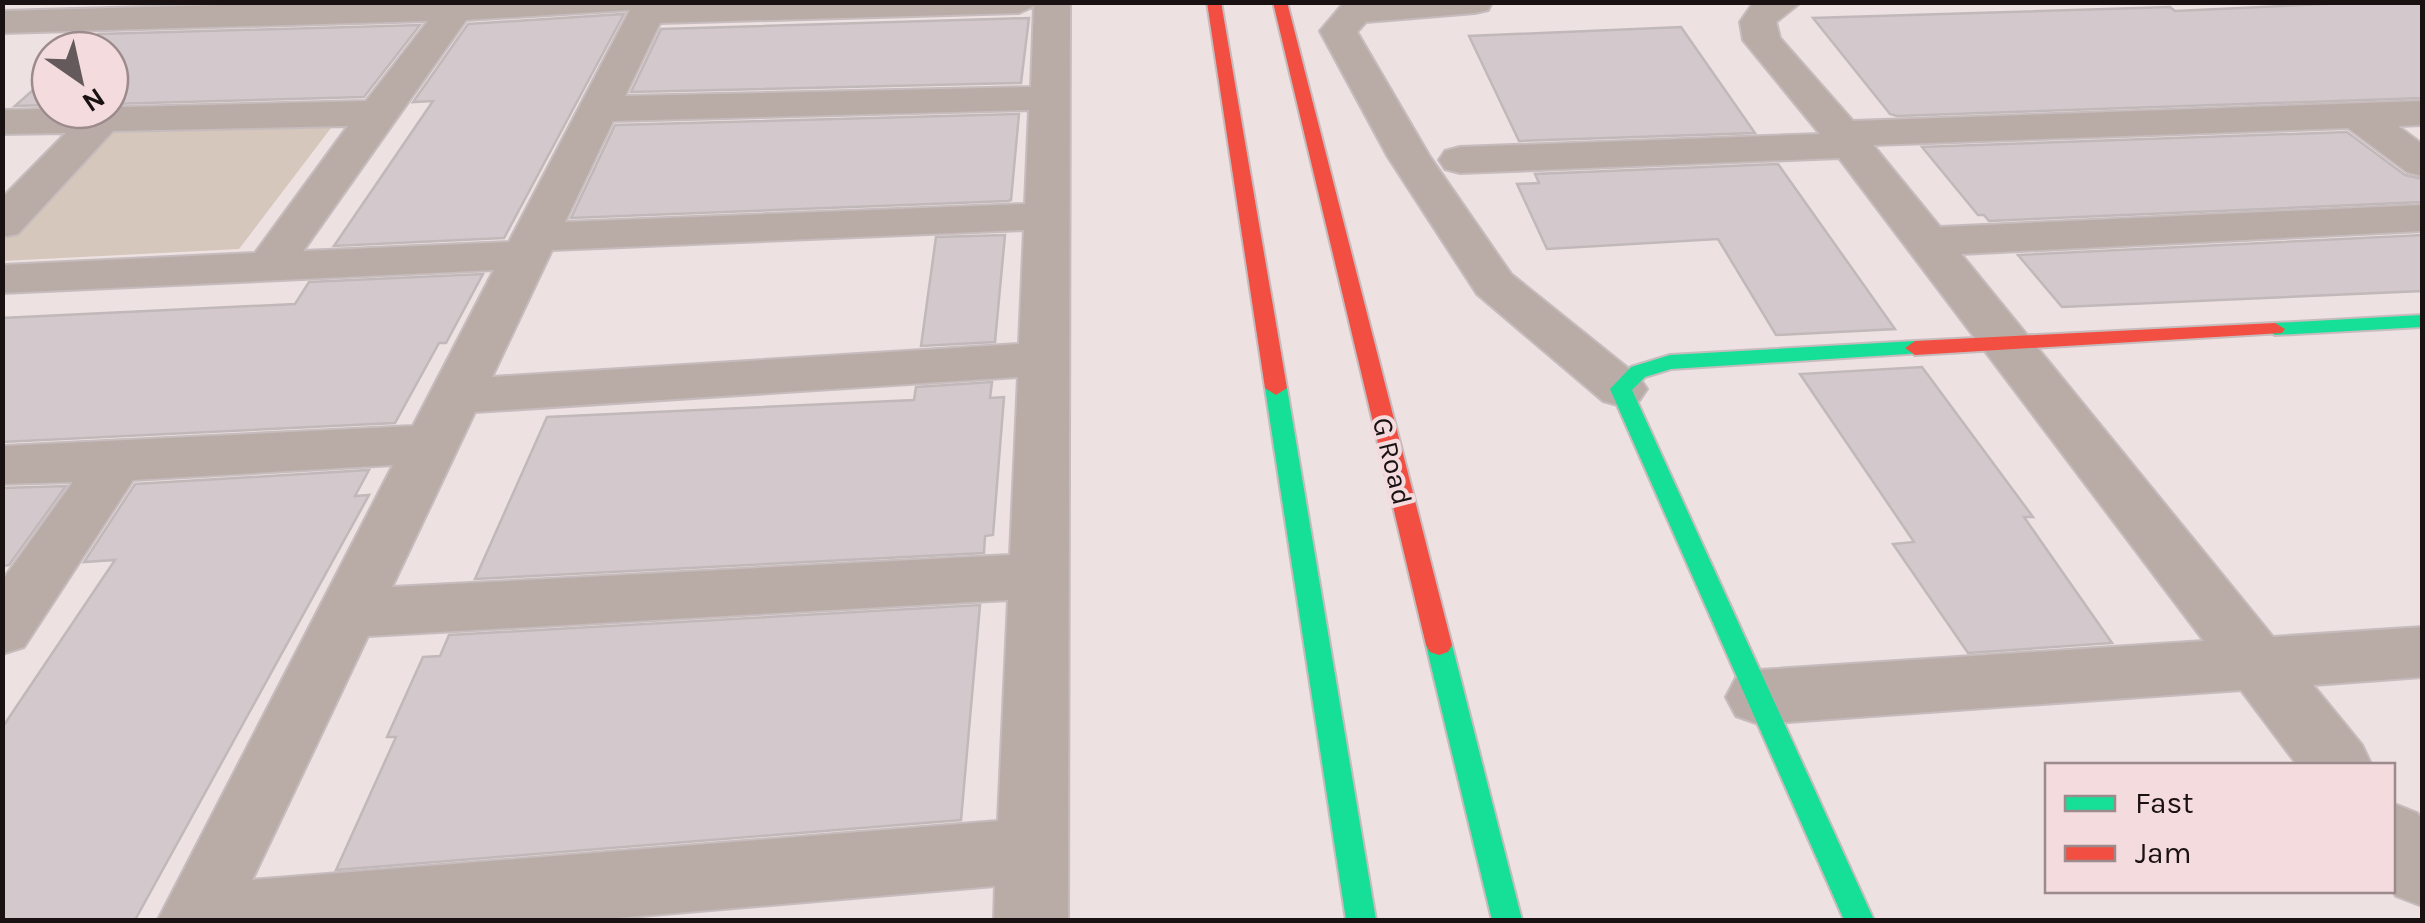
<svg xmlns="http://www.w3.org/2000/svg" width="2425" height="923" font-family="Karla,sans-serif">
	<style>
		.green { fill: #d5c7bb }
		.building { fill: #d3c9cc; stroke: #c1b8ba; stroke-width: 2.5 }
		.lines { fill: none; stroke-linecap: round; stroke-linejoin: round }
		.street-casing { stroke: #c7bcbd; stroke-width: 4 }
		.fast-casing { stroke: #c7bcbd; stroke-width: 4 }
		.jam-casing { stroke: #c7bcbd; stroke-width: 4 }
		.street { fill: #b9aca7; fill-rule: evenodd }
		.fast { fill: #16e098; fill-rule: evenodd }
		.jam { fill: #f24e42; fill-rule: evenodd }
		.labels { text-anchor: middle; stroke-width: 8; stroke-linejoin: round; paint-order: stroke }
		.street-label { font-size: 28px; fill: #191112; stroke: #f4dbde }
	</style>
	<rect width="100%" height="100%" fill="#eee1e2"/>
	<!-- green -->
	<path class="green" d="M 334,124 L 239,249 L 3,261 L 3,241 L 108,133 Z"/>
	<!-- building -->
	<path class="building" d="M 2368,2 L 2422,2 L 2422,98 L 1897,116 L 1890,114 L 1813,18 L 2170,7 L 2175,11 Z
		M 624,14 L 504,238 L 334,246 L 433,101 L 413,102 L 468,24 Z
		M 1029,18 L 1021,83 L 631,92 L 661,29 Z
		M 420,25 L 364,97 L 110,104 L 110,50 L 79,50 L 98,34 Z
		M 1681,27 L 1755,133 L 1519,141 L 1469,36 Z
		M 50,75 L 50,105 L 15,106 Z
		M 1019,114 L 1011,200 L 1008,201 L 571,218 L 615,125 Z
		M 2347,132 L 2405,175 L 2422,179 L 2422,202 L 1989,221 L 1984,215 L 1978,215 L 1922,147 Z
		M 1778,164 L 1895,329 L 1776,335 L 1718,239 L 1547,249 L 1517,184 L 1539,183 L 1535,174 Z
		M 1005,235 L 995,342 L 921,346 L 936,237 Z
		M 2422,235 L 2422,291 L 2062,307 L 2018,255 Z
		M 483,274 L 446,343 L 439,343 L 395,423 L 2,442 L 2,318 L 295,304 L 309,282 Z
		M 1922,367 L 2033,517 L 2024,517 L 2112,643 L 1968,653 L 1893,544 L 1914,542 L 1800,374 Z
		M 992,382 L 990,398 L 1004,397 L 993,535 L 985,536 L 984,553 L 475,579 L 547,417 L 914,400 L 916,387 Z
		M 369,470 L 355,496 L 369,495 L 135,920 L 2,920 L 2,728 L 115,560 L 84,562 L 135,484 Z
		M 66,486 L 9,565 L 2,566 L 2,488 Z
		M 980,605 L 961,820 L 336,870 L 396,737 L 387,737 L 423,657 L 440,656 L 449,635 Z"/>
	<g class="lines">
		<defs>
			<path id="street" d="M 331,2 L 1070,2 L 1068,920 L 994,920 L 995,886 L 593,920 L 158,920 L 393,465 L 133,480 L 24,647 L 2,654 L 2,581 L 73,482 L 2,484 L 2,446 L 413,426 L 494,270 L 2,293 L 2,265 L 255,253 L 348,126 L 113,131 L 18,234 L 2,237 L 2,198 L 66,133 L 2,134 L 2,110 L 366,101 L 428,21 L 2,33 L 2,11 ZM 1034,6 L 1031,87 L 625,96 L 660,23 L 1019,13 ZM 630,10 L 509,242 L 303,251 L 466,20 ZM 1029,110 L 1025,204 L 565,222 L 613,121 ZM 1024,230 L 1019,344 L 492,377 L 552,250 ZM 1018,377 L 1010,555 L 392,587 L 475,412 ZM 1008,600 L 998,821 L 252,880 L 368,636 Z
				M 1354,2 L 1492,2 L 1488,10 L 1475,13 L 1366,22 L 1357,32 L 1430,157 L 1511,274 L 1639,377 L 1647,389 L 1639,401 L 1621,406 L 1603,401 L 1477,294 L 1388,157 L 1320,31 L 1342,5 Z
				M 1754,2 L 1801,2 L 1776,22 L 1780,38 L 1853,121 L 2422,101 L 2422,125 L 2398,126 L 2422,144 L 2422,176 L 2407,172 L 2348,128 L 1873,145 L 1940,227 L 2422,205 L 2422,231 L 1961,254 L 2273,637 L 2422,627 L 2422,677 L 2313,685 L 2362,745 L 2372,766 L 2298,766 L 2241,690 L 1759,724 L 1736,716 L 1726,697 L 1736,678 L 1759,670 L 2204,641 L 1839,158 L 1460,173 L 1445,169 L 1439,160 L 1445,151 L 1460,147 L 1820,134 L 1743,40 L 1740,22 Z
				M 2392,803 L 2417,813 L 2422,819 L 2422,906 L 2396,896 L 2392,890 Z"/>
			<path id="fast" d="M 2422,315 L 2422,327 L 2275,335 L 2265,329 L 2275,323 Z
				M 1915,341 L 1922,343 L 1925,348 L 1922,353 L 1671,369 L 1645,377 L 1632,390 L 1874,920 L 1844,920 L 1610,389 L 1631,367 L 1670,355 Z
				M 1276,381 L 1287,388 L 1376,920 L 1346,920 L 1265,388 Z
				M 1439,635 L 1448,638 L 1452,645 L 1522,920 L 1492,920 L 1426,645 L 1430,638 Z"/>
			<path id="jam" d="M 1207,2 L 1221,2 L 1287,388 L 1276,395 L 1265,388 Z
				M 1273,2 L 1287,2 L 1452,645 L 1448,652 L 1439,655 L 1430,652 L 1426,645 Z
				M 2275,323 L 2285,329 L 2282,333 L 1915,355 L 1905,348 L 1915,341 Z"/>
		</defs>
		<!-- street casing -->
		<use href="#street" class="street-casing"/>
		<!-- fast casing -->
		<use href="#fast" class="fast-casing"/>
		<!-- jam casing -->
		<use href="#jam" class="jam-casing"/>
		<!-- street -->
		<use href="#street" class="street"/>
		<!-- fast -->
		<use href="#fast" class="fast"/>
		<!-- jam -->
		<use href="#jam" class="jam"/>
	</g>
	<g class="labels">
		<!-- street labels -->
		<g class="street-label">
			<text transform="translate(1393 461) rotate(76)" y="10">G Road</text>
		</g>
	</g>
	<!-- border -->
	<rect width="2425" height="923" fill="none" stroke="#191112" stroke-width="10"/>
	<!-- legend -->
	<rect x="2045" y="763" width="350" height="130" fill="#f4dbde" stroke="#9c8a8c" stroke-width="2.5"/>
	<rect x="2065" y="796" width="50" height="15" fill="#16e098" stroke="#9c8a8c" stroke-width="2.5"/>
	<text x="2135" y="813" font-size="30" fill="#191112">Fast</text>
	<rect x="2065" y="846" width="50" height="15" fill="#f24e42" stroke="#9c8a8c" stroke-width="2.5"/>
	<text x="2135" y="863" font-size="30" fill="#191112">Jam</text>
	<!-- north arrow -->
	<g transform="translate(80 80) rotate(146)"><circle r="48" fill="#f4dbde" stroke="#9c8a8c" stroke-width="2.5"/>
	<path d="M0-8L18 38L0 25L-18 38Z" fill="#645a5b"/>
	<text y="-15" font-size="28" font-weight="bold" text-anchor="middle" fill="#191112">N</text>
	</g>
</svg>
